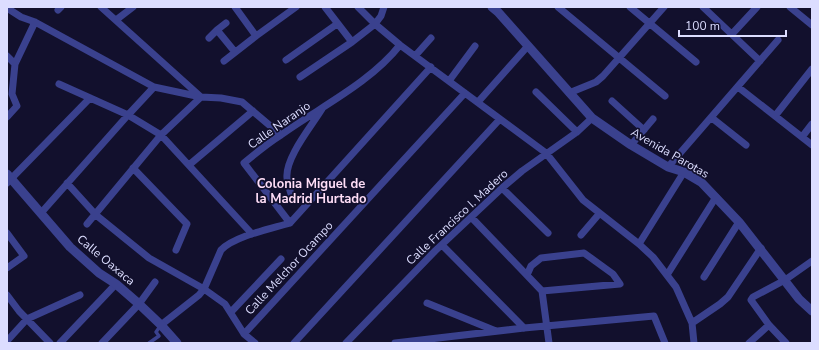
<svg xmlns="http://www.w3.org/2000/svg" width="819" height="350" font-family="'Nunito Sans',sans-serif">
	<style>
		.lines { fill: none; stroke-linecap: round; stroke-linejoin: round }
		.service { stroke: #3a418e; stroke-width: 3.5 }
		.minor { stroke: #3a418e; stroke-width: 7 }
		.tertiary { stroke: #3a418e; stroke-width: 9 }
		.labels { text-anchor: middle; stroke-width: 3.5; stroke-linejoin: round; paint-order: stroke }
		.street-label { font-size: 12px; fill: #dcddff; stroke: #12102d }
		.neighbourhood-label { font-size: 13px; font-weight: bold; fill: #ffdef7; stroke: #12102d }
	</style>
	<rect width="100%" height="100%" fill="#12102d"/>
	<g class="lines">
		<!-- service -->
		<path class="service" d="M 149,343 L 159,336 L 156,332 L 161,325"/>
		<!-- minor -->
		<path class="minor" d="M 101,7 L 201,97 L 221,98 L 242,102 L 281,135
			M 235,7 L 256,36
			M 325,7 L 352,42
			M 358,7 L 375,24 L 400,45 L 546,153 L 583,200 L 639,244 L 653,257 L 676,287 L 692,323 L 694,343
			M 558,7 L 665,96
			M 630,7 L 696,62
			M 703,7 L 760,61
			M 790,7 L 812,25
			M 7,8 L 21,17 L 35,22 L 154,87 L 201,97
			M 58,10 L 61,7
			M 116,20 L 133,7
			M 217,30 L 226,23
			M 732,34 L 757,7
			M 209,38 L 217,30 L 235,52
			M 7,56 L 15,64
			M 415,56 L 431,38
			M 286,60 L 337,24
			M 224,61 L 256,36 L 296,7
			M 300,77 L 352,42 L 375,24 L 381,16 L 384,7
			M 449,81 L 475,46
			M 59,84 L 128,115 L 161,135 L 252,234
			M 738,87 L 812,145
			M 536,92 L 577,132
			M 569,93 L 596,82 L 603,76 L 664,7
			M 612,101 L 644,130
			M 478,102 L 527,47
			M 775,116 L 812,69
			M 7,117 L 17,106 L 12,94 L 15,64 L 35,22
			M 712,118 L 746,145
			M 802,137 L 812,124
			M 631,145 L 653,119
			M 189,165 L 253,111
			M 668,167 L 778,40
			M 133,168 L 187,224 L 176,250
			M 7,183 L 90,98
			M 67,183 L 96,215 L 149,258 L 204,289 L 225,304 L 244,334 L 255,343
			M 502,188 L 548,233
			M 292,197 C 290,191 288,184 287,178 C 285,158 311,127 322,109
			M 41,213 L 128,115 L 154,87
			M 471,217 L 542,291 L 549,343
			M 290,223 L 244,163 C 256,153 268,143 281,135 C 320,107 370,83 400,45
			M 290,223 L 431,67
			M 87,224 L 161,135 L 201,97
			M 7,233 L 24,256 L 7,268
			M 581,235 L 599,214
			M 639,244 L 684,172
			M 442,245 L 524,328
			M 527,275 L 531,266 L 541,258 L 584,253 L 613,274 L 620,284 L 542,291
			M 667,275 L 716,197
			M 704,277 L 739,222
			M 7,295 L 19,311 L 50,343
			M 427,303 L 496,331
			M 231,312 L 281,259
			M 692,323 L 720,304 L 728,297 L 761,248
			M 161,325 L 199,295 L 204,289 L 221,250 C 235,236 270,229 290,223
			M 244,334 L 465,93
			M 7,341 L 27,319 L 80,295
			M 60,343 L 116,284
			M 102,343 L 139,304 L 155,282
			M 294,343 L 500,119
			M 346,343 L 435,251 L 502,188 L 522,171 L 577,132 L 592,118
			M 395,343 L 524,328 L 654,316 L 665,343
			M 749,343 L 769,325
			M 786,343 L 769,325 L 751,300 L 753,297 L 785,280 L 812,261"/>
		<!-- tertiary -->
		<path class="tertiary" d="M 492,7 L 498,12 L 592,118 L 631,145 L 668,167 L 684,172 L 701,182 L 739,222 L 799,299 L 812,311
			M 7,174 L 70,247 L 99,273 L 116,284 L 139,304 L 161,325 L 177,343"/>
	</g>
	<g class="labels">
		<!-- street labels -->
		<g class="street-label">
			<text transform="translate(279 125) rotate(-35)" y="4">Calle Naranjo</text>
			<text transform="translate(670 153) rotate(30)" y="4">Avenida Parotas</text>
			<text transform="translate(457 217) rotate(-43)" y="4">Calle Francisco I. Madero</text>
			<text transform="translate(106 260) rotate(40)" y="4">Calle Oaxaca</text>
			<text transform="translate(289 268) rotate(-47)" y="4">Calle Melchor Ocampo</text>
		</g>
		<!-- neighbourhood labels -->
		<g class="neighbourhood-label">
			<text x="311" y="188">Colonia Miguel de<tspan x="311" dy="15">la Madrid Hurtado</tspan></text>
		</g>
	</g>
	<!-- border -->
	<rect width="819" height="350" fill="none" stroke="#dcddff" stroke-width="16"/>
	<!-- scale -->
	<path d="M679 30v6h107v-6" fill="none" stroke="#dcddff" stroke-width="2"/>
	<text x="685" y="30" font-size="12" fill="#dcddff" stroke="#12102d" stroke-width="3" paint-order="stroke">100 m</text>
</svg>
